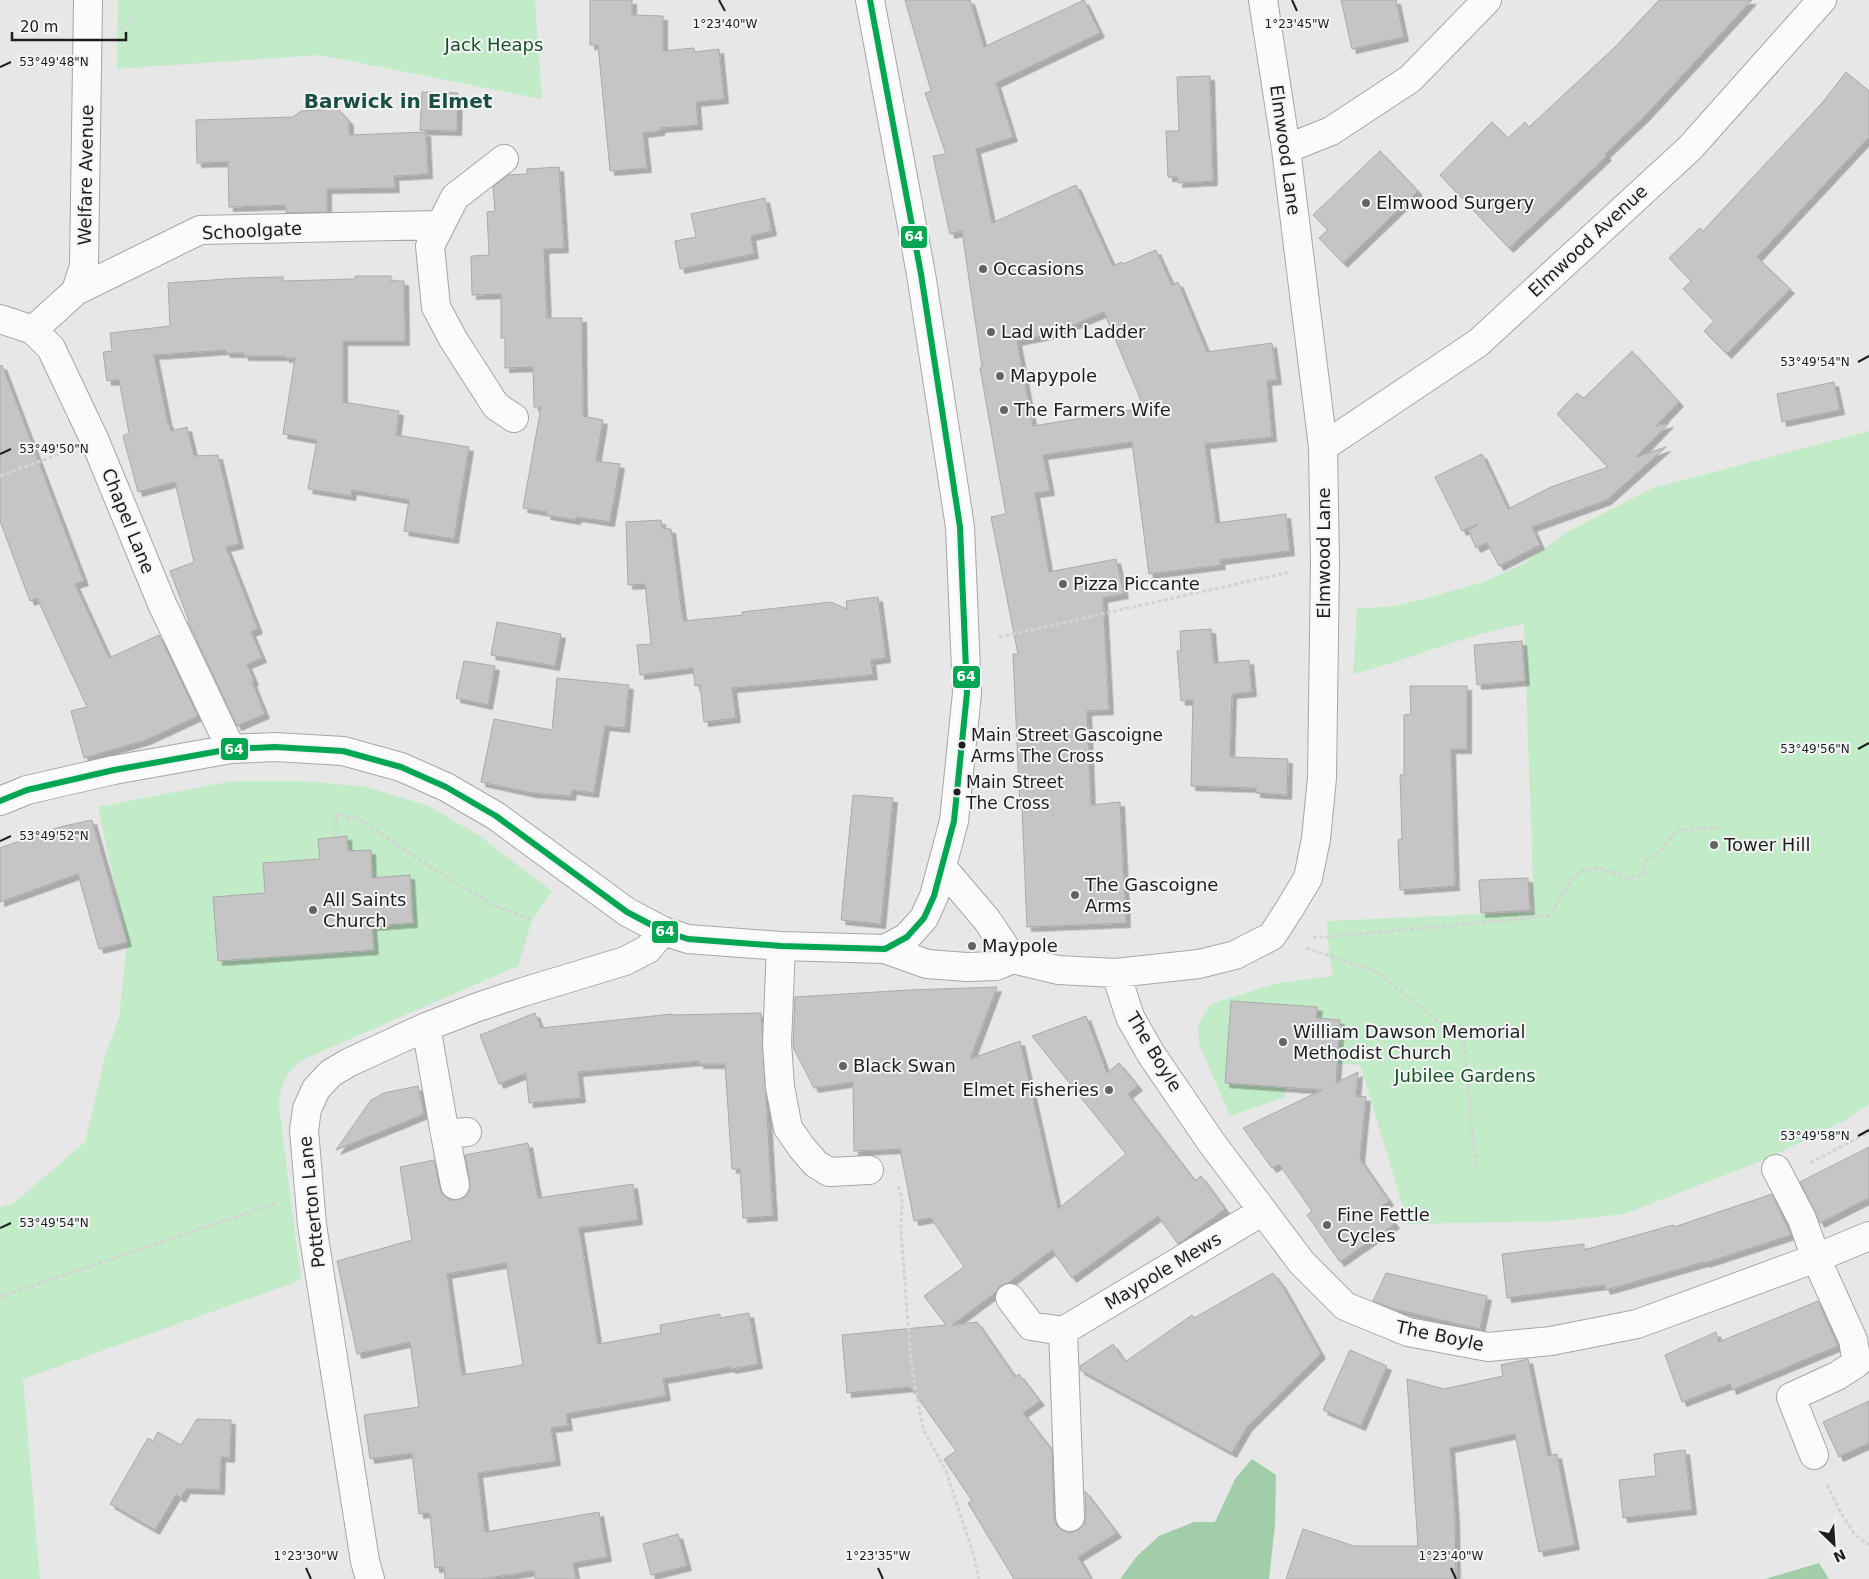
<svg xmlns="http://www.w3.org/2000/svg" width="1869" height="1579" font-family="'DejaVu Sans',sans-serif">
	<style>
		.green { fill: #c2ebc8 }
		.forest { fill: #a1cea9 }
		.building { fill: #c5c5c6; stroke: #aaa; fill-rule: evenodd; filter: url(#shadow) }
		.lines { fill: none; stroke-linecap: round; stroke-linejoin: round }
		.minor-casing { stroke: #a6a6a7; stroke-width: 30 }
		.path { stroke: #d3d3d4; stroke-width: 3; stroke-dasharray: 4 2.5; stroke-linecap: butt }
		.minor { stroke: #fbfbfc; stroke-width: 28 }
		.bus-1-casing { stroke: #f3f4f6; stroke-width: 10 }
		.bus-1 { stroke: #00a651; stroke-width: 6 }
		.ticks { fill: none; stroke: #1e1e1e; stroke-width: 2 }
		.poi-dot { fill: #646465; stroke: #f3f4f6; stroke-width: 2 }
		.bus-dot { fill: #1e1e1e; stroke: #f3f4f6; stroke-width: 2 }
		.labels { text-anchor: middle; stroke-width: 4; stroke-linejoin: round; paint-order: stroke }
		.bus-label { font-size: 17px; fill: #1e1e1e; stroke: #f3f4f6; text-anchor: start }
		.park-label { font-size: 18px; fill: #185125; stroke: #f3f4f6 }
		.street-label { font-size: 18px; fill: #1e1e1e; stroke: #f3f4f6 }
		.poi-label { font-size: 18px; fill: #1e1e1e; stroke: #f3f4f6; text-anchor: start }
		.quarter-label { font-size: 20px; font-weight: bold; fill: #194e41; stroke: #f3f4f6 }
		.ticks-label { font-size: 12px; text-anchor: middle; fill: #1e1e1e; stroke: #f3f4f6; stroke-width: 4; stroke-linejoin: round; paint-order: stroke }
		.line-badge { stroke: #f3f4f6; stroke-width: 2 }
		.badge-label { font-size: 14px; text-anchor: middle; font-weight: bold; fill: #fff }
	</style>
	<defs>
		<filter id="shadow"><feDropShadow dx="4.5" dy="4.5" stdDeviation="0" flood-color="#0004"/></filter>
	</defs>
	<rect width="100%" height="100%" fill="#e7e7e8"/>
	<!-- green -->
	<path class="green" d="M 118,0 L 535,0 L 542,99 L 320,55 L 117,69 Z
		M 1869,431 L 1869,1104 L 1848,1119 L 1769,1158 L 1624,1214 L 1559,1221 L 1408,1224 L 1361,1067 L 1359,1065 L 1337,1063 L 1340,1020 L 1316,1018 L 1318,1008 L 1285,1087 L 1285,1097 L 1230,1116 L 1199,1044 L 1198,1027 L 1203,1015 L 1211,1004 L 1278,983 L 1333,976 L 1329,954 L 1327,921 L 1534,912 L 1524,624 C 1466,634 1411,660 1353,674 L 1357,608 L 1388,607 L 1423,599 L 1481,583 L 1523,564 L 1569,531 L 1653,488 Z
		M 232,781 L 307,781 L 366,787 L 426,805 L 477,834 L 552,891 L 532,920 L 518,966 L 304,1059 C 287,1071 280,1084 279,1105 L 301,1280 L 23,1379 L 40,1579 L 0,1579 L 0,1207 L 14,1203 L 85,1142 L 106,1053 L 119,1018 L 127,942 L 98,807 Z"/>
	<!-- forest -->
	<path class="forest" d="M 1252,1459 L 1276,1475 L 1275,1525 L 1269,1579 L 1120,1579 L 1137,1556 L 1159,1536 L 1194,1522 L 1215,1522 L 1235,1479 Z
		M 1819,1563 L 1829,1579 L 1765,1579 Z"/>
	<!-- building -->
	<path class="building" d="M 590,0 L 632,0 L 632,15 L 663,16 L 663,51 L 694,48 L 695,52 L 719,49 L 724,99 L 696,102 L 698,125 L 660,128 L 660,131 L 643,133 L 647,168 L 610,171 L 598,45 L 590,45 Z
		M 905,0 L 970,0 L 984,47 L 1084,0 L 1100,33 L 996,83 L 1013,137 L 976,149 L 992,223 L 1076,185 L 1113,266 L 1122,262 L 1123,264 L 1156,250 L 1172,285 L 1178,282 L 1207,352 L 1272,343 L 1277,380 L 1267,381 L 1272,437 L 1205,444 L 1216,523 L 1286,514 L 1290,551 L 1220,560 L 1221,565 L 1149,574 L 1132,442 L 1043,455 L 1050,491 L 1035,493 L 1049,572 L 1116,559 L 1124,594 L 1103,598 L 1109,710 L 1087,711 L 1091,805 L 1120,802 L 1126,923 L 1027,927 L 1022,808 L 1020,808 L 1013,654 L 1018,654 L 991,517 L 1006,514 L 980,368 L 982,367 L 962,231 L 950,234 L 933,156 L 946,154 L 925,93 L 931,91 ZM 1104,312 L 1144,408 L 1033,426 L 1017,341 L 1052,334 Z
		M 1341,0 L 1396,0 L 1404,37 L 1352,49 Z
		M 1659,0 L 1752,0 L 1645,116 L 1605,154 L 1607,156 L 1509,248 L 1440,175 L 1492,122 L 1508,138 L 1525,122 L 1529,127 L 1615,47 Z
		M 1846,72 L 1869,91 L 1869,137 L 1757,257 L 1790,289 L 1727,354 L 1704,331 L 1714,321 L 1683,289 L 1691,281 L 1669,258 L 1700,228 L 1703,231 L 1822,103 Z
		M 1210,76 L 1213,181 L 1178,183 L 1178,177 L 1168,177 L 1166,131 L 1179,131 L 1177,77 Z
		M 422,92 L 458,93 L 457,131 L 420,130 Z
		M 338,109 L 349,121 L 349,135 L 426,132 L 428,174 L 394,176 L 395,188 L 327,189 L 327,212 L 286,213 L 286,205 L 229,207 L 228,162 L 197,163 L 196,120 L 293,117 L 301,111 Z
		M 1380,151 L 1418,191 L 1343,263 L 1319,238 L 1328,230 L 1313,215 Z
		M 559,167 L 564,248 L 544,249 L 547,318 L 582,318 L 583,416 L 603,420 L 596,461 L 620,464 L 610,522 L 577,517 L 576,520 L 546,515 L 547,512 L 523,508 L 541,407 L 534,407 L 533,367 L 505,368 L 505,338 L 501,338 L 501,294 L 472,295 L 471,256 L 489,255 L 487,212 L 495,211 L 493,187 L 508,175 L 527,174 L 527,169 Z
		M 765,198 L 772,231 L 751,236 L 754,254 L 680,269 L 675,241 L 696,237 L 691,214 Z
		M 355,276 L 391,276 L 391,281 L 404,281 L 405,341 L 343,341 L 343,402 L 399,411 L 396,435 L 469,447 L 454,539 L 404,531 L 409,500 L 352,490 L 351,496 L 308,489 L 317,440 L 283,434 L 295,358 L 285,358 L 285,356 L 244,356 L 244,353 L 226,353 L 225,350 L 154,355 L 168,424 L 169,423 L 171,431 L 187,427 L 194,456 L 218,455 L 239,544 L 226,547 L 258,629 L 251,632 L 262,658 L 247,664 L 254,681 L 252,682 L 265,714 L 237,726 L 188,622 L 189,621 L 170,571 L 194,562 L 175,482 L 138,492 L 123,436 L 129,433 L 119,380 L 107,381 L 103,352 L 112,351 L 110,333 L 170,326 L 168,283 L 241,278 L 283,277 L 283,281 L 355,279 Z
		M 1632,351 L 1679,402 L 1656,426 L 1669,423 L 1636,457 L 1666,447 L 1607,500 L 1532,527 L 1540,545 L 1499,566 L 1487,543 L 1476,548 L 1468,530 L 1478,525 L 1477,524 L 1462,531 L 1435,477 L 1482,454 L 1508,509 L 1551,487 L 1608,467 L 1557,414 L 1577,393 L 1584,398 Z
		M 2,365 L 84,581 L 75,584 L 109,658 L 159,635 L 198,716 L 146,740 L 84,758 L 71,711 L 87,707 L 37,598 L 30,601 L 0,521 L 0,366 Z
		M 1834,382 L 1840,410 L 1782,422 L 1777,394 Z
		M 661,520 L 662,528 L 671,529 L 683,621 L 743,615 L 742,612 L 831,602 L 847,609 L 846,601 L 878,597 L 886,658 L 871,660 L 873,675 L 732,688 L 736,718 L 704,722 L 700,685 L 695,686 L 693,668 L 640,675 L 637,645 L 651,644 L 645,584 L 628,585 L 626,522 Z
		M 497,622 L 561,634 L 555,666 L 491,655 Z
		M 1211,629 L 1214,663 L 1249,660 L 1252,692 L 1232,694 L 1230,757 L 1288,759 L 1287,795 L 1256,793 L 1256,788 L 1191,786 L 1193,700 L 1181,701 L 1177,651 L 1181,651 L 1180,631 Z
		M 1522,641 L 1525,681 L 1477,685 L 1474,645 Z
		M 464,661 L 495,666 L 488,705 L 456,698 Z
		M 557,678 L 629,685 L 625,728 L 605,726 L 594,793 L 572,790 L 571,796 L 531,793 L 481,782 L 494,719 L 552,730 Z
		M 1410,686 L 1467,686 L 1467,749 L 1451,749 L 1455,886 L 1400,890 L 1398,840 L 1402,839 L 1400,775 L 1404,775 L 1404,715 L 1411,714 Z
		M 853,795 L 893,798 L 881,924 L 841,920 Z
		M 92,820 L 127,942 L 99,949 L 78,874 L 0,902 L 0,848 L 60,827 Z
		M 347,836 L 348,851 L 371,850 L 372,878 L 410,875 L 413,923 L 372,926 L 374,950 L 218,961 L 213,897 L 265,893 L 263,863 L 320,859 L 318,839 Z
		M 1528,878 L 1530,910 L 1481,913 L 1479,880 Z
		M 997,987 L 970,1059 L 1020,1041 L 1058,1209 L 1126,1154 L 1032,1036 L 1086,1016 L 1107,1073 L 1119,1063 L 1138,1086 L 1128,1094 L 1195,1181 L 1201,1176 L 1225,1209 L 1178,1244 L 1158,1216 L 1072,1278 L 1052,1250 L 1008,1283 L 1000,1286 L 996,1292 L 952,1325 L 977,1322 L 1015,1377 L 1019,1374 L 1040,1401 L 1023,1413 L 1052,1450 L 1054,1518 L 1057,1526 L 1063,1531 L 1071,1533 L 1078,1530 L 1084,1525 L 1086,1516 L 1085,1491 L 1117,1533 L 1078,1557 L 1091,1579 L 1014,1579 L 968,1503 L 972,1501 L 944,1459 L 956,1451 L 910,1387 L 847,1393 L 842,1335 L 946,1325 L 924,1296 L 964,1267 L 931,1218 L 914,1221 L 900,1149 L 854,1151 L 853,1082 L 814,1088 L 793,1047 L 795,997 L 909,990 Z
		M 1231,1001 L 1318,1007 L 1316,1018 L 1340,1020 L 1336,1083 L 1358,1072 L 1356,1096 L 1366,1097 L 1360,1159 L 1389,1201 L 1382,1206 L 1395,1224 L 1340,1262 L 1307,1215 L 1312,1211 L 1279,1164 L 1272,1168 L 1243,1128 L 1322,1090 L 1225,1083 Z
		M 535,1013 L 541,1028 L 672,1014 L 672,1015 L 761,1013 L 773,1216 L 743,1218 L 740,1169 L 732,1169 L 725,1064 L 699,1064 L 699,1061 L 578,1072 L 581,1098 L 529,1103 L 526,1073 L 499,1084 L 480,1035 Z
		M 418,1086 L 424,1114 L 336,1150 L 371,1100 L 384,1093 Z
		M 528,1143 L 538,1198 L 633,1184 L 638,1220 L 579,1228 L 598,1344 L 661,1333 L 660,1325 L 720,1314 L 720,1318 L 749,1313 L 758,1364 L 731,1369 L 730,1367 L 663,1379 L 666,1396 L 566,1414 L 568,1426 L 551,1428 L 556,1461 L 478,1473 L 485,1532 L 599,1512 L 607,1557 L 573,1563 L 576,1579 L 535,1579 L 534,1571 L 481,1579 L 445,1579 L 444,1567 L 435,1568 L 430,1513 L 419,1514 L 412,1453 L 370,1459 L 364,1415 L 419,1407 L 410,1342 L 357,1354 L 337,1261 L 412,1240 L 400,1167 L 434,1160 L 440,1188 L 443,1195 L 450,1200 L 458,1200 L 466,1196 L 470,1190 L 470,1182 L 465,1155 ZM 506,1263 L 523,1365 L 462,1375 L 447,1274 Z
		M 1869,1147 L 1869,1198 L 1820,1223 L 1800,1182 Z
		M 1772,1194 L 1791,1235 L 1705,1263 L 1704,1262 L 1606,1290 L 1604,1285 L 1507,1298 L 1502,1254 L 1584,1244 L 1584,1250 L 1673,1225 L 1674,1227 Z
		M 1273,1273 L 1282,1285 L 1321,1354 L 1247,1427 L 1232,1453 L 1080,1370 L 1080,1366 L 1113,1344 L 1125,1362 L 1192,1315 L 1194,1318 Z
		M 1386,1273 L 1487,1296 L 1480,1329 L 1394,1309 L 1373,1301 Z
		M 1818,1301 L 1838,1346 L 1732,1390 L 1730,1384 L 1682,1402 L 1665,1355 L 1716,1332 L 1719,1342 Z
		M 1350,1350 L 1387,1366 L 1361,1426 L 1323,1410 Z
		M 1528,1359 L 1548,1456 L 1557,1454 L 1575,1545 L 1539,1552 L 1515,1434 L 1450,1448 L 1455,1519 L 1456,1579 L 1286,1579 L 1303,1529 L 1354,1546 L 1418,1546 L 1407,1379 L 1444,1389 L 1503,1376 L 1501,1365 Z
		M 1869,1401 L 1869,1443 L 1839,1457 L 1823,1422 Z
		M 197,1419 L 231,1420 L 230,1458 L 221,1457 L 220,1490 L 186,1489 L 181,1498 L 176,1495 L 155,1530 L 110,1504 L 148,1438 L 153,1441 L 158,1432 L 181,1445 Z
		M 1685,1450 L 1692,1510 L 1623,1518 L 1619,1480 L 1656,1476 L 1654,1454 Z
		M 678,1534 L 687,1566 L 651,1575 L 643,1544 Z"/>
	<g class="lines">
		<defs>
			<path id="minor" d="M 1286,149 L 1331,131 L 1410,79 L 1487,0
				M 504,159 L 455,197 L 430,246 L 436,307 L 453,339 L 496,406 L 514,418
				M 76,291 L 200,230 L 440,225
				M 0,319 L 33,330 L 51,348 L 95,441 L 163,606 L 231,749
				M 33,330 L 76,291 L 84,266 L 88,0
				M 1323,447 L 1478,343 L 1690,148 L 1822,0
				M 0,801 L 27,790 L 114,770 L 231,749 L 275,747 L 343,751 L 401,767 L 446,787 L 496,816 L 627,912 L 663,931 L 688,939 L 781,946 L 885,949 L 907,937 L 924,918 L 934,896 L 954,821 L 967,693 L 960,527 L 921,274 L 870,0
				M 942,867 L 987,920 L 1013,959
				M 781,946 L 777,1043 L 780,1087 L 788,1128 L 802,1148 L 816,1164 L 829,1172 L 869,1170
				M 885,949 L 927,964 L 967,967 L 996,966 L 1013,959 L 1058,970 L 1116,973 L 1199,964 L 1235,955 L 1272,936 L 1290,908 L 1308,878 L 1316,839 L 1322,778 L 1325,564 L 1323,447 L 1286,149 L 1263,0
				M 1116,973 L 1130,1017 L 1151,1054 L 1211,1142 L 1302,1263 L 1345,1306 L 1408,1332 L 1488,1347 L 1551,1341 L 1637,1324 L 1816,1258 L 1869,1236
				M 426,1027 L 445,1134
				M 1776,1169 L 1802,1219 L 1816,1258 L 1853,1340 L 1857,1363 L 1837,1376 L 1791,1397 L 1814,1455
				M 455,1185 L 445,1134 L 467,1132
				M 1010,1298 L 1031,1326 L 1063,1331
				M 1070,1517 L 1063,1331 L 1263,1211
				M 370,1579 L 365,1561 L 312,1225 L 304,1130 L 307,1109 L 316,1089 L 331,1073 L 350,1062 L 426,1027 L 475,1008 L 523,992 L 625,961 L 648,949 L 663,931"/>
		</defs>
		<!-- minor casing -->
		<use href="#minor" class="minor-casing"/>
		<!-- path -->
		<path class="path" d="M 121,29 L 133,21 L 133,14
			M 0,476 L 63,453
			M 999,637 L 1290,572
			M 335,837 L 337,814 L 361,820 L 423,862 L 493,905 L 532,920
			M 1313,937 L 1328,937 L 1550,916 C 1573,877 1578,854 1628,879 L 1643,875 L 1647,859 L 1659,852 L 1678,830 L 1719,828
			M 1306,948 L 1377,972 L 1464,1042 L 1476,1168
			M 1810,1163 L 1869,1132
			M 898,1186 L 902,1198 L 901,1232 L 911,1362 L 923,1429 L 946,1471 L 974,1556 L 979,1579
			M 0,1297 L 276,1203
			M 1827,1485 L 1841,1513 L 1855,1535 L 1869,1545"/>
		<!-- minor -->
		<use href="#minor" class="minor"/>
		<defs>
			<path id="bus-1" d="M 0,801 L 27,790 L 114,770 L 231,749 L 275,747 L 343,751 L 401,767 L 446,787 L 496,816 L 627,912 L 663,931 L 688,939 L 781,946 L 885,949 L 907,937 L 924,918 L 934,896 L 954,821 L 967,693 L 960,527 L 921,274 L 870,0"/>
		</defs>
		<!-- bus-1 casing -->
		<use href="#bus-1" class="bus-1-casing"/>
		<!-- bus-1 -->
		<use href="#bus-1" class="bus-1"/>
	</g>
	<!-- ticks -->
	<path class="ticks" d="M 719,0 L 725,11M 1292,0 L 1297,11M 0,67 L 11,62M 1858,362 L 1869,356M 0,454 L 11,449M 1858,749 L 1869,743M 0,841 L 11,836M 1858,1136 L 1869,1130M 0,1228 L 11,1223M 306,1568 L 311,1579M 878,1568 L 883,1579M 1451,1568 L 1456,1579"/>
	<!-- markers -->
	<g class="poi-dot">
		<circle cx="1366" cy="203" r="5"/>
		<circle cx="983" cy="269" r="5"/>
		<circle cx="991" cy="332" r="5"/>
		<circle cx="1000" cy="376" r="5"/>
		<circle cx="1004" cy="410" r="5"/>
		<circle cx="1063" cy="584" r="5"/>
		<circle cx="1714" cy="845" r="5"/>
		<circle cx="1075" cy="895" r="5"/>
		<circle cx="313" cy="910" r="5"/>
		<circle cx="972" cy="946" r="5"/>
		<circle cx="1283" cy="1042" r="5"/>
		<circle cx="843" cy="1066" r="5"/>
		<circle cx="1109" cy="1090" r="5"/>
		<circle cx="1327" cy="1225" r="5"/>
	</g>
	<g class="bus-dot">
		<circle cx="962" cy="745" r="4.5"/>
		<circle cx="957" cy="792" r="4.5"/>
	</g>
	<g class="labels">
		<!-- bus labels -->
		<g class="bus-label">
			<text x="971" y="741">Main Street Gascoigne<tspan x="971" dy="21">Arms The Cross</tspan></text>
			<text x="966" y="788">Main Street<tspan x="966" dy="21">The Cross</tspan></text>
		</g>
		<!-- park labels -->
		<g class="park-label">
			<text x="494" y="51">Jack Heaps</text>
			<text x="1465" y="1082">Jubilee Gardens</text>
		</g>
		<!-- street labels -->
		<g class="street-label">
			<text transform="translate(1285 150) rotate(82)" y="6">Elmwood Lane</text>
			<text transform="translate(86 175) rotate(-89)" y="6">Welfare Avenue</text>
			<text transform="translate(252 231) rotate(-3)" y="6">Schoolgate</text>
			<text transform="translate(1588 241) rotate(-43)" y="6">Elmwood Avenue</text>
			<text transform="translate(128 521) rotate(68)" y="6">Chapel Lane</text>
			<text transform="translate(1324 553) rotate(-90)" y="6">Elmwood Lane</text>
			<text transform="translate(1154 1052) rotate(59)" y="6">The Boyle</text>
			<text transform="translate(312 1202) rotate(-96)" y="6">Potterton Lane</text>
			<text transform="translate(1163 1271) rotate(-31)" y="6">Maypole Mews</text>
			<text transform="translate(1440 1336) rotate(12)" y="6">The Boyle</text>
		</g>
		<!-- poi labels -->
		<g class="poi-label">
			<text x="1376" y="209">Elmwood Surgery</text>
			<text x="993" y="275">Occasions</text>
			<text x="1001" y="338">Lad with Ladder</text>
			<text x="1010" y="382">Mapypole</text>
			<text x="1014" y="416">The Farmers Wife</text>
			<text x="1073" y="590">Pizza Piccante</text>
			<text x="1724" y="851">Tower Hill</text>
			<text x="1085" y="891">The Gascoigne<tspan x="1085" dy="21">Arms</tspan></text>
			<text x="323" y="906">All Saints<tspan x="323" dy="21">Church</tspan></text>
			<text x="982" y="952">Maypole</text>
			<text x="1293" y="1038">William Dawson Memorial<tspan x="1293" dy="21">Methodist Church</tspan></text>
			<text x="853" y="1072">Black Swan</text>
			<text x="1099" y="1096" text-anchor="end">Elmet Fisheries</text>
			<text x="1337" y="1221">Fine Fettle<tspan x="1337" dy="21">Cycles</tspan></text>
		</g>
		<!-- quarter labels -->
		<g class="quarter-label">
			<text x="398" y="108">Barwick in Elmet</text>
		</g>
	</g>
	<g class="ticks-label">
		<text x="725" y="28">1°23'40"W</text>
		<text x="1297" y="28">1°23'45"W</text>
		<text x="54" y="66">53°49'48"N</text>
		<text x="1815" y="366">53°49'54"N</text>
		<text x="54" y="453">53°49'50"N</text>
		<text x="1815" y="753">53°49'56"N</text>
		<text x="54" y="840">53°49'52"N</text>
		<text x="1815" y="1140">53°49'58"N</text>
		<text x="54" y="1227">53°49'54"N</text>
		<text x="306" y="1560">1°23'30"W</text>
		<text x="878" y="1560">1°23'35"W</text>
		<text x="1451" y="1560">1°23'40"W</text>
	</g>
	<g class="line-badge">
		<rect x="900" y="225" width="28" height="24" rx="5" fill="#00a651"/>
		<rect x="952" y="665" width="29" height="24" rx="5" fill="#00a651"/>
		<rect x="220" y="737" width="29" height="24" rx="5" fill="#00a651"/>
		<rect x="651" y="920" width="28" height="24" rx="5" fill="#00a651"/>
	</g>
	<g class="badge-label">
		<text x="914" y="241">64</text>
		<text x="966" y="681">64</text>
		<text x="234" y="754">64</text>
		<text x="665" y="936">64</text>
	</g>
	<!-- north arrow -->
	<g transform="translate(1834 1544) rotate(155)" stroke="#f3f4f6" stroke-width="4" paint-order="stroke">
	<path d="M0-4L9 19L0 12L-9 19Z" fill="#1e1e1e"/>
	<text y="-8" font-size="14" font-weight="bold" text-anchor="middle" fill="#1e1e1e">N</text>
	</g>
	<!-- scale -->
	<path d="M12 32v8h114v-8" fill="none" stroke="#1e1e1e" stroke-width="2.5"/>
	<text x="20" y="32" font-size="15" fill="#1e1e1e" stroke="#f3f4f6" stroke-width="4" paint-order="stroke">20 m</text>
</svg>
